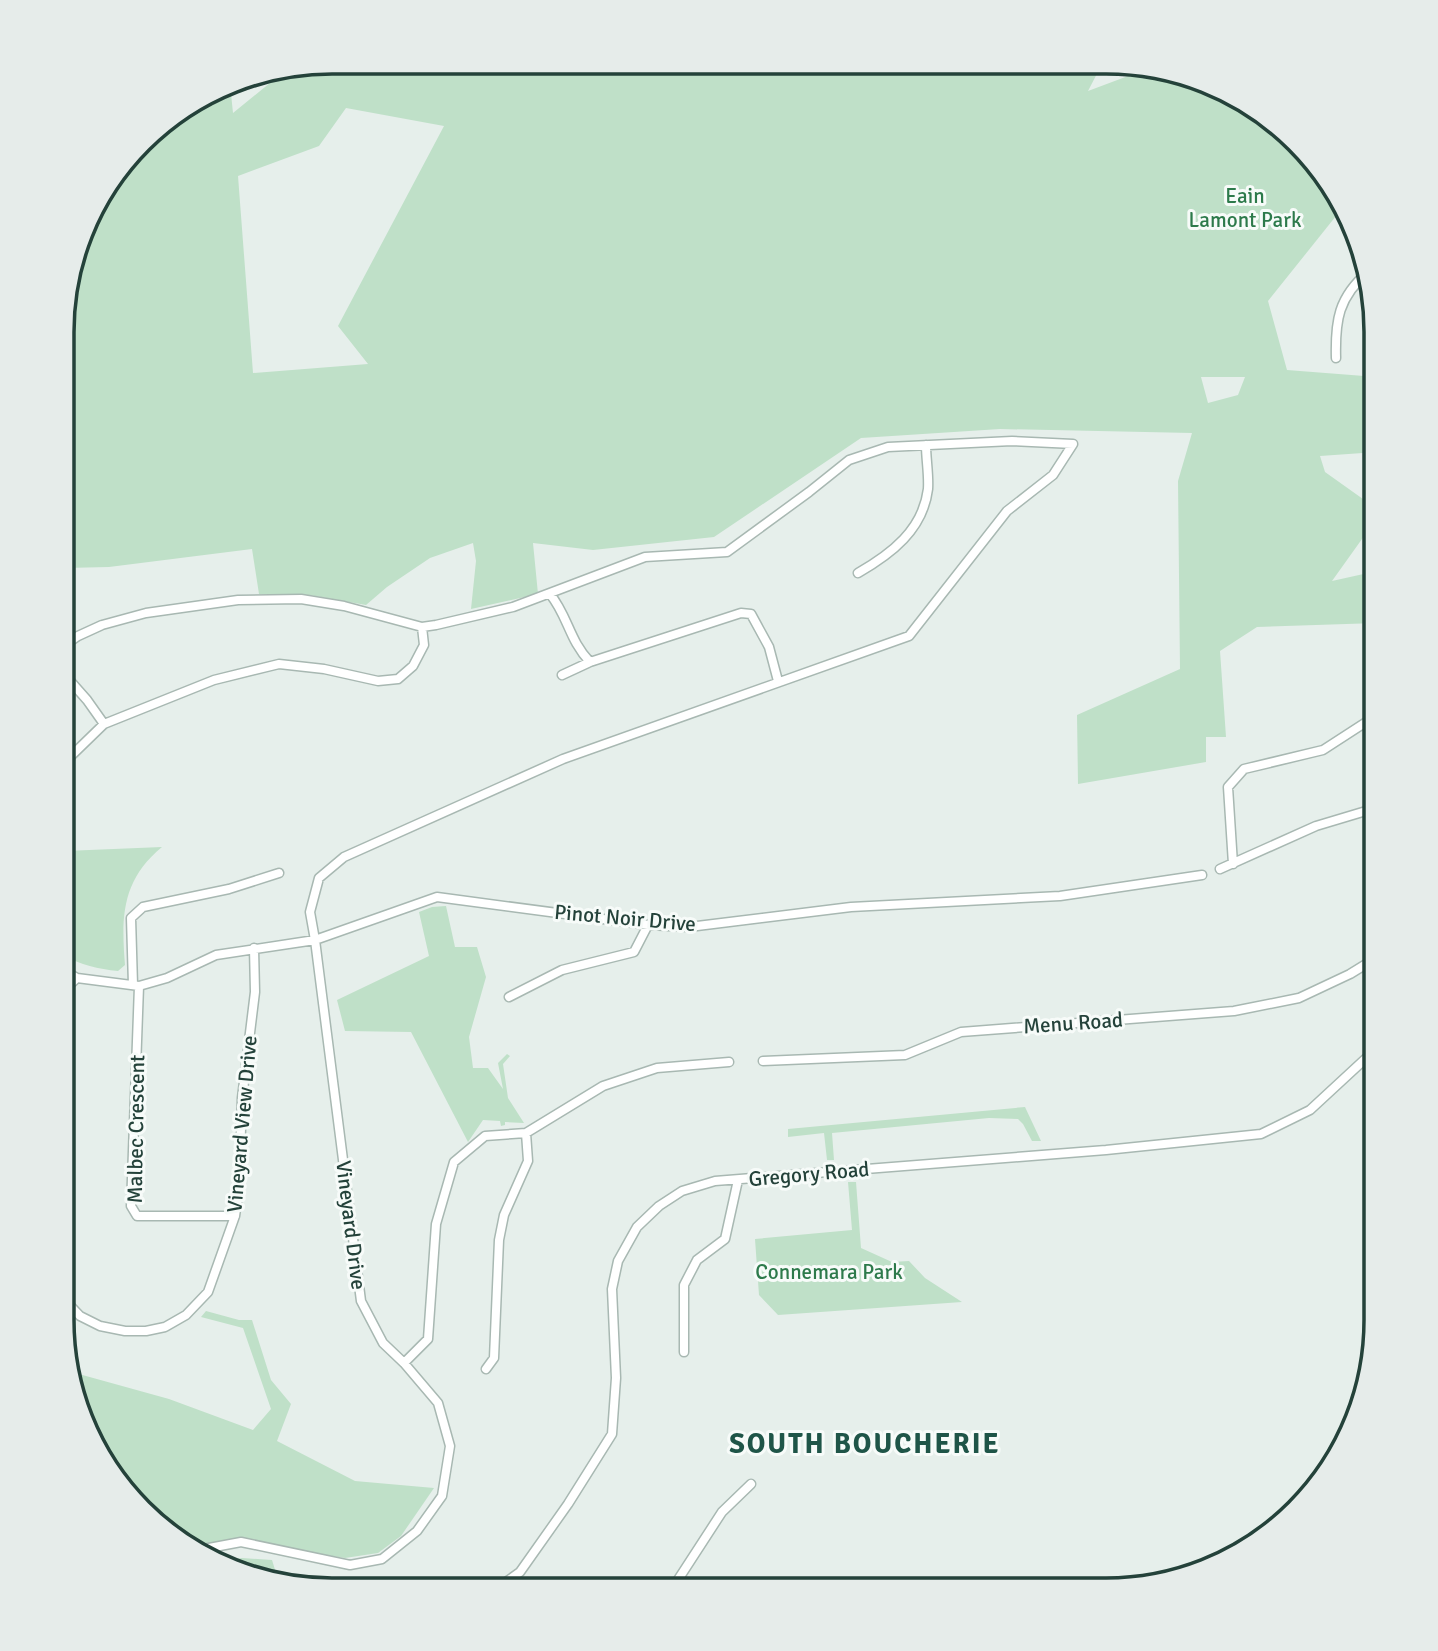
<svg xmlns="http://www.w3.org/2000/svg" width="1438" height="1651" font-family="Signika,sans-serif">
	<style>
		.green { fill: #bfe0c8; fill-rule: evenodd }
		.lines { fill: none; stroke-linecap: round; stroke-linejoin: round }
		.minor-casing { stroke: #a8b8b2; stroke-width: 11 }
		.minor { stroke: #fff; stroke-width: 8 }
		.labels { text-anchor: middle; stroke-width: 6; stroke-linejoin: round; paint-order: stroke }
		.park-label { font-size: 21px; fill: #2d7a4b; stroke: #f7fbf9 }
		.street-label { font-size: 21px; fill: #24423a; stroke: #f7fbf9 }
		.district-label { font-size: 28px; font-weight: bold; letter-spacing: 2px; fill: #1f5548; stroke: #f7fbf9 }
		.rim { fill: none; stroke: #24423a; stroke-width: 3.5 }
	</style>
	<rect width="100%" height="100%" fill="#e6efeb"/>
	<!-- green -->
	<path class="green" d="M 332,61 L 1102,64 L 1088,91 L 1152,67 L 1256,107 L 1272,124 L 1272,129 L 1277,129 L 1340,196 L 1344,206 L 1268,301 L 1287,370 L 1377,377 L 1377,452 L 1320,456 L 1325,472 L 1377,509 L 1377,518 L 1332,581 L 1377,571 L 1377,623 L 1257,627 L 1220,651 L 1226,737 L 1206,737 L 1206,762 L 1078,784 L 1077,715 L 1180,669 L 1178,481 L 1192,433 L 1000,429 L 861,438 L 714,537 L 593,550 L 533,543 L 538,594 L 471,609 L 476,561 L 473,543 L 430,558 L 387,587 L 366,605 L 310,595 L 259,594 L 252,549 L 109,567 L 65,568 L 66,279 L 97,197 L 154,128 L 230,84 L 233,113 L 287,69 ZM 346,108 L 444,126 L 338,326 L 368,364 L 253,373 L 238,176 L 319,146 ZM 1201,377 L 1245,377 L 1238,395 L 1208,403 Z
		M 162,847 C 122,880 121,916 125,965 L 118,971 C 98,969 81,965 63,955 L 63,920 L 72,862 L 65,851 Z
		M 446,906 L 455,947 L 477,947 L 486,977 L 469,1037 L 473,1068 L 488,1068 L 503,1089 L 498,1063 L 507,1054 L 510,1056 L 503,1064 L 508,1098 L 524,1123 L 505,1122 L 505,1125 L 501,1126 L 500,1121 L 483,1120 L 468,1142 L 411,1032 L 345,1031 L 337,1000 L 429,956 L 419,912 L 432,907 Z
		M 1025,1107 L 1041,1141 L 1032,1141 L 1023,1124 L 1018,1119 L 989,1118 L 832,1133 L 834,1160 L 827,1160 L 824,1133 L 788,1137 L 788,1129 Z
		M 848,1182 L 856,1182 L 861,1248 L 892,1262 L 909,1261 L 925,1278 L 962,1302 L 778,1315 L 759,1295 L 755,1239 L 852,1230 Z
		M 206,1311 L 239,1320 L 252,1320 L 271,1380 L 291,1404 L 277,1441 L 355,1481 L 434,1488 L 401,1536 L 378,1553 L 345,1558 L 231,1540 L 189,1547 C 173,1535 155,1524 141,1511 C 108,1479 74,1416 68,1371 L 169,1399 L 253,1430 L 271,1409 L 243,1328 L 201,1317 Z
		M 242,1558 L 272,1560 L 276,1573 L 268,1575 L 219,1560 Z"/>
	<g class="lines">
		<defs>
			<path id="minor" d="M 1336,358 C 1335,321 1338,297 1369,271
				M 858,573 C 891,554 923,530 928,489 C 929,475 926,459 926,445
				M 550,594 C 568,616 569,640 590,662
				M 65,645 L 78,636 L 102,625 L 146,613 L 238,600 L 301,599 L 344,606 L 422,627 L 436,625 L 513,607 L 645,557 L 727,552 L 809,492 L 849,460 L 888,447 L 1012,441 L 1073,444 L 1053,475 L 1007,511 L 909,636 L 563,759 L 344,857 L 319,878 L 310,912 L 315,940 L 361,1301 L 383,1343 L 404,1363 L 438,1403 L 450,1446 L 442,1496 L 417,1531 L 382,1559 L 350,1565 L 241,1542 L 193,1551
				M 562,675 L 590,662 L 741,613 L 751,614 L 769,647 L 778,681
				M 104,724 L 214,680 L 279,664 L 324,669 L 378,681 L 398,679 L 413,666 L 424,645 L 422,627
				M 64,775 L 71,756 L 104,724 L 87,700 L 64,674
				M 1233,864 L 1228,787 L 1244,769 L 1323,750 L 1377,715
				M 1220,869 L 1316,826 L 1376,808
				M 63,970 L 77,978 L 139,986 L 167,978 L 216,955 L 315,940 L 437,897 L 648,925 L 689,927 L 851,907 L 1060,896 L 1202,875
				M 133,985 L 131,918 L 143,907 L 229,889 L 279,873
				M 139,986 L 131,1206 L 137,1216 L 235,1216
				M 63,991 L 77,978
				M 509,997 L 562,970 L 634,952 L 648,925
				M 763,1061 L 905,1055 L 961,1032 L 1234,1011 L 1299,998 L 1350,974 L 1376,958
				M 61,1296 L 80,1316 L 100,1326 L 125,1331 L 146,1331 L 165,1327 L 186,1315 L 208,1292 L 235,1216 L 239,1188 L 242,1098 L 255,992 L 254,948
				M 684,1352 L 684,1285 L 697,1260 L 725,1239 L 738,1180
				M 404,1363 L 428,1339 L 436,1224 L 454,1162 L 485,1136 L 526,1133 L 603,1086 L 657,1068 L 729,1062
				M 486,1369 L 494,1358 L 499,1240 L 504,1215 L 528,1161 L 526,1133
				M 490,1589 L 506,1582 L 520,1572 L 568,1504 L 612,1434 L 616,1378 L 612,1289 L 618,1261 L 637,1227 L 659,1206 L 682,1191 L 715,1181 L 1106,1150 L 1261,1134 L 1310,1110 L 1376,1049
				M 672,1589 L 722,1512 L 751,1484"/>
		</defs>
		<!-- minor casing -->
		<use href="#minor" class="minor-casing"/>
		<!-- minor -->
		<use href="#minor" class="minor"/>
	</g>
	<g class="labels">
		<!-- park labels -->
		<g class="park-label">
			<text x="1245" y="203">Eain<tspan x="1245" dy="24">Lamont Park</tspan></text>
			<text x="829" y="1279">Connemara Park</text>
		</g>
		<!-- street labels -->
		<g class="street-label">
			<text transform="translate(625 918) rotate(5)" y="7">Pinot Noir Drive</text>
			<text transform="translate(1073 1023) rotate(-4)" y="7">Menu Road</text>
			<text transform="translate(242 1124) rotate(-85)" y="7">Vineyard View Drive</text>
			<text transform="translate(136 1129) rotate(-89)" y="7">Malbec Crescent</text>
			<text transform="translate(809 1174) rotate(-5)" y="7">Gregory Road</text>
			<text transform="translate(351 1225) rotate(83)" y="7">Vineyard Drive</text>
		</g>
		<!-- district labels -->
		<g class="district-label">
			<text x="865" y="1453">SOUTH BOUCHERIE</text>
		</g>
	</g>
	<!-- crop -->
	<path d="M0 0H1438V1651H0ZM332 74H1106A258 258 0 0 1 1364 332V1320A258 258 0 0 1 1106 1578H332A258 258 0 0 1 74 1320V332A258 258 0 0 1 332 74Z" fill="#e6ecea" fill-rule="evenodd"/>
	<path class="rim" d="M332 74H1106A258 258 0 0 1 1364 332V1320A258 258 0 0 1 1106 1578H332A258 258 0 0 1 74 1320V332A258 258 0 0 1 332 74Z"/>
</svg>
